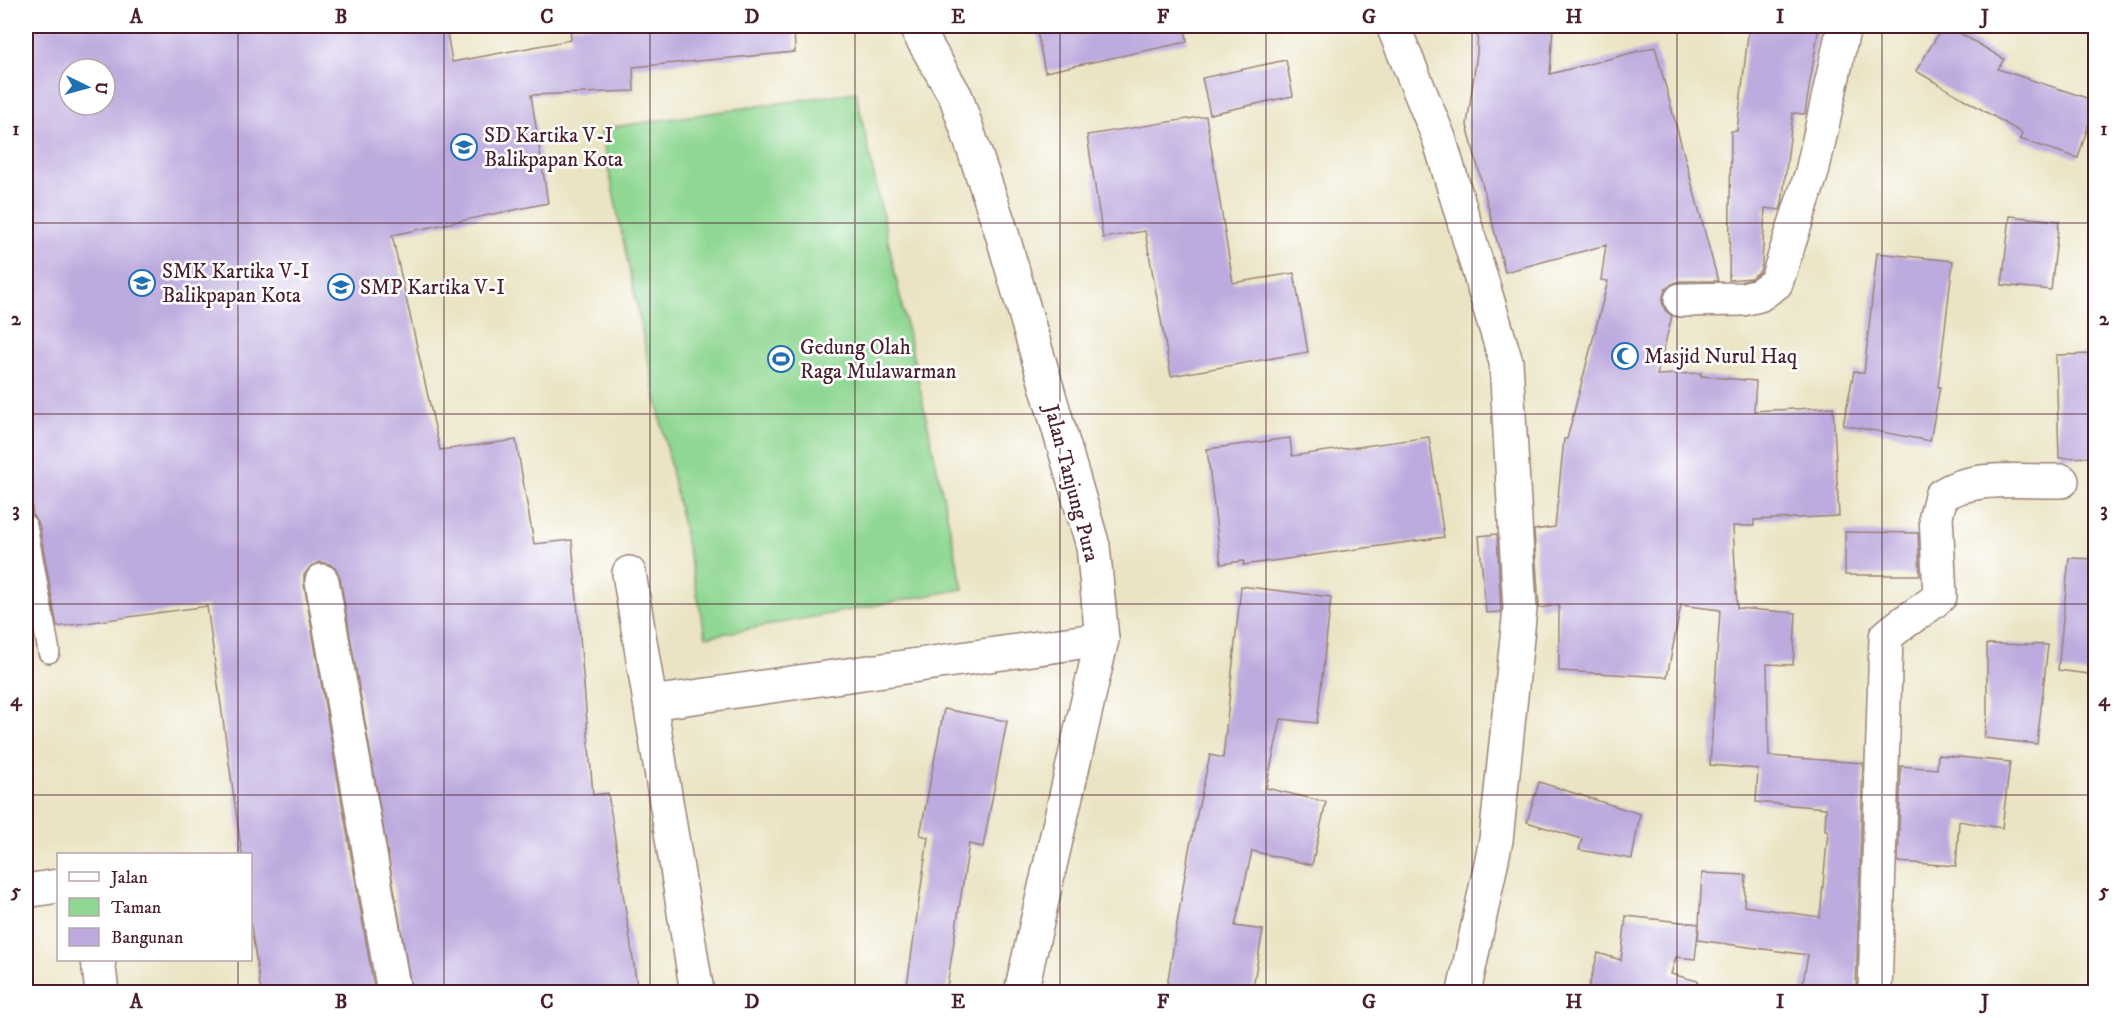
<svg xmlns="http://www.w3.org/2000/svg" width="2121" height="1018" font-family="'IM FELL DW Pica',serif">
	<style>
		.green { fill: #8fd792; stroke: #6c7b5e; stroke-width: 1.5 }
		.building { fill: #bdaade; fill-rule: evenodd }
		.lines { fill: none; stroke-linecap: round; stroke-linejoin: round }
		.lane-casing { stroke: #9a8278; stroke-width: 24 }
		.street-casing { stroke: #9a8278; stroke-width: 36 }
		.secondary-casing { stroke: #9a8278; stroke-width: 36 }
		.lane { stroke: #fff; stroke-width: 21 }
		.street { stroke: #fff; stroke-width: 33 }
		.secondary { stroke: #fff; stroke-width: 33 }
		.grid { fill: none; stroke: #4a1f2b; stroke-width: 1.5; stroke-opacity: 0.55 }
		.labels { text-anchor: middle; stroke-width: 5; stroke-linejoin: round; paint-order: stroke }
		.poi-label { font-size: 21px; fill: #4a1f2b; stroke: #fff; text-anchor: start }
		.street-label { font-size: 21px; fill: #4a1f2b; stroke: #fff }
		.neatline { fill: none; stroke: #4a1f2b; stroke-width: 2 }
		.grid-label { font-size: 20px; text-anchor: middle; font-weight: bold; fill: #4a1f2b }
	</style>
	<rect width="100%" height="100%" fill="#fff"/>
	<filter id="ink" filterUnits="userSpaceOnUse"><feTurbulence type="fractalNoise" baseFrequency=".0167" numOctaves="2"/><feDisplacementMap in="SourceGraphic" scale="12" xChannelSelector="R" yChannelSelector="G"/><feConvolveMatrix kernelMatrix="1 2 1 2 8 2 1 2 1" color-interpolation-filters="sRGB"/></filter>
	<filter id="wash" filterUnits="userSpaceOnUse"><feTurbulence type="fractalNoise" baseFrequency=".008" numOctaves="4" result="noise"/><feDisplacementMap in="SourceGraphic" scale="24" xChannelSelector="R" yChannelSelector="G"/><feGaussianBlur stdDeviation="1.35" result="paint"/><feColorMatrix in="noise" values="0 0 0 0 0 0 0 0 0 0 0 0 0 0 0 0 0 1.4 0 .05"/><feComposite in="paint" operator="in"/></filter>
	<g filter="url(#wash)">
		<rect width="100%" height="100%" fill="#ebe4c4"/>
		<!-- green -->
		<path class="green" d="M 856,92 L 963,589 L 706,637 L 600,129 Z"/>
		<g id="blocks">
			<!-- building -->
			<path class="building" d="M 26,26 L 446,26 L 452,62 L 571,40 L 570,26 L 794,26 L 795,52 L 633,67 L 634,91 L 531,95 L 548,203 L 392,235 L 440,450 L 516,440 L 534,544 L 572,540 L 593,795 L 608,793 L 638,993 L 412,993 L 340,578 L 336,569 L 329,564 L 319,562 L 310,567 L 304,575 L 304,584 L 375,993 L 261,993 L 250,919 L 250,855 L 242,855 L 207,606 L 57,627 L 39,524 L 33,516 L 26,462 ZM 69,69 L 105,69 L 105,105 L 69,105 Z
				M 1036,26 L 1185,26 L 1187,42 L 1045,72 Z
				M 1478,26 L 1553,26 L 1550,74 L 1655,47 L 1718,281 L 1680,281 L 1672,284 L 1665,290 L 1662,301 L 1665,310 L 1672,316 L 1657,375 L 1701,373 L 1701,376 L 1756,381 L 1754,411 L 1833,407 L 1839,516 L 1754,520 L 1754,526 L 1733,526 L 1737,608 L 1796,613 L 1793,665 L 1767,664 L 1769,756 L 1863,763 L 1856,993 L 1801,993 L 1808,955 L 1698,940 L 1702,873 L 1746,875 L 1744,906 L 1820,917 L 1828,831 L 1825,830 L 1826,808 L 1756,802 L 1758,769 L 1710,765 L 1720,610 L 1681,605 L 1667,677 L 1559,671 L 1559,605 L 1539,608 L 1534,530 L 1555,527 L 1564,439 L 1567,439 L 1608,281 L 1601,280 L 1606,245 L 1505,272 L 1467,125 L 1477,53 Z
				M 1749,26 L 1819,26 L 1805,114 L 1793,113 L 1782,204 L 1780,210 L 1765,208 L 1762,264 L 1760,271 L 1751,278 L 1729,280 L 1731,131 L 1737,131 Z
				M 1943,26 L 1948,26 L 2004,59 L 1998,69 L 2096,101 L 2078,158 L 2020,139 L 2022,133 L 1916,71 Z
				M 1286,60 L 1293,96 L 1210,114 L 1202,78 Z
				M 1206,116 L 1233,283 L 1294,273 L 1308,352 L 1171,376 L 1145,231 L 1103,238 L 1087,135 Z
				M 2010,216 L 2059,221 L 2051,290 L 2002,285 Z
				M 1877,253 L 1953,261 L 1938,387 L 1940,387 L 1930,441 L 1843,425 L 1854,371 L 1864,373 Z
				M 2096,354 L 2096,457 L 2059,458 L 2056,355 Z
				M 1429,437 L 1444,537 L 1243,565 L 1244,561 L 1221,564 L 1207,449 L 1290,438 L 1292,456 Z
				M 1845,532 L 1918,533 L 1920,575 L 1845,575 Z
				M 1497,534 L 1501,612 L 1486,613 L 1479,536 Z
				M 2069,558 L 2096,559 L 2096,675 L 2058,670 Z
				M 1241,586 L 1331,597 L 1317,723 L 1281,719 L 1266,788 L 1326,802 L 1312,865 L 1252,851 L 1235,926 L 1263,930 L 1252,993 L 1203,993 L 1167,986 L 1189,850 L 1210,755 L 1223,758 Z
				M 26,594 L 32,630 L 26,631 Z
				M 1987,644 L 2048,645 L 2037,744 L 1984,738 L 1987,715 Z
				M 944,709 L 1007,721 L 983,847 L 969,844 L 946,993 L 906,993 L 928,837 L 920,835 Z
				M 1938,755 L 2010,762 L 2002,828 L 1959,821 L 1956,866 L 1898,862 L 1901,766 L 1937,769 Z
				M 1539,782 L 1640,814 L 1632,859 L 1579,850 L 1582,839 L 1527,822 Z
				M 1626,916 L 1699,924 L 1695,959 L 1676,957 L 1671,974 L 1698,981 L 1696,993 L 1587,993 L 1598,953 L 1621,960 Z"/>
		</g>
	</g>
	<g filter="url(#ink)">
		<use href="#blocks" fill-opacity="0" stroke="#9a8278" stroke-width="1.5"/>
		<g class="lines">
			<defs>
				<path id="lane" d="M 26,526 L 49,652"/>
				<path id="street" d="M 1393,26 L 1439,138 L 1506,362 L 1520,609 L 1496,840 L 1464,992
					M 1681,300 L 1743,299 L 1759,295 L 1776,283 L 1812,172 L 1844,26
					M 629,573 L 697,992
					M 322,581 L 394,992
					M 651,703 L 1102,639
					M 26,891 L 58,886
					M 98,960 L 102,992
					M 1875,992 L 1886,637 C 1902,621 1923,612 1940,596 L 1936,516 L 1941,496 C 1972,474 2025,482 2062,481"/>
				<path id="secondary" d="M 915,26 L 956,97 L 1000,227 L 1093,546 L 1102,639 L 1021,992"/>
			</defs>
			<!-- lane casing -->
			<use href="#lane" class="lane-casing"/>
			<!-- street casing -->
			<use href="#street" class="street-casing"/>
			<!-- secondary casing -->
			<use href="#secondary" class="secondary-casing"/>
			<!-- lane -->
			<use href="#lane" class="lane"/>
			<!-- street -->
			<use href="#street" class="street"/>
			<!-- secondary -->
			<use href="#secondary" class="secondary"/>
		</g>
	</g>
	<!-- grid -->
	<path class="grid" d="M 238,26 L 238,854M 444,26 L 444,992M 650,26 L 650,992M 855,26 L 855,992M 1060,26 L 1060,992M 1266,26 L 1266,992M 1472,26 L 1472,992M 1677,26 L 1677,992M 1882,26 L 1882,992M 26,223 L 2096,223M 26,414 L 2096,414M 26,604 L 2096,604M 26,795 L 2096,795M 238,960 L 238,992"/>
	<!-- icons -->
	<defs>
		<symbol id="school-ring" viewBox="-11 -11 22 22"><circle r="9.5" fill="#fff" stroke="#1f6fb2" stroke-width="1.5"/><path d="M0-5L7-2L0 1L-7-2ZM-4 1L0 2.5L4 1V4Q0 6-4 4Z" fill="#1f6fb2"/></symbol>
		<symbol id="mosque-ring" viewBox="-11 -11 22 22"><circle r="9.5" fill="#fff" stroke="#1f6fb2" stroke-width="1.5"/><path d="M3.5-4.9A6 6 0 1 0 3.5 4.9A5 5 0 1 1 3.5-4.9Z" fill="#1f6fb2"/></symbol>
		<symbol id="stadium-ring" viewBox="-11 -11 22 22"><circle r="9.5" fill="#fff" stroke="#1f6fb2" stroke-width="1.5"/><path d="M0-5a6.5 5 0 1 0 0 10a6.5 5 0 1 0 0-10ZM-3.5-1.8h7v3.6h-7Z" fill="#1f6fb2"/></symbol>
	</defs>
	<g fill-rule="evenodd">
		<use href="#school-ring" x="449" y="132" width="30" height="30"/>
		<use href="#school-ring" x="127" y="268" width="30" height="30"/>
		<use href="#school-ring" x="326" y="272" width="30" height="30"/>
		<use href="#mosque-ring" x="1610" y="341" width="30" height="30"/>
		<use href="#stadium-ring" x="766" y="344" width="30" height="30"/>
	</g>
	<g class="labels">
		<!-- poi labels -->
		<g class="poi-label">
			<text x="484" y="142">SD Kartika V-I<tspan x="484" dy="24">Balikpapan Kota</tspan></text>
			<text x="162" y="278">SMK Kartika V-I<tspan x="162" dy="24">Balikpapan Kota</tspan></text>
			<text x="360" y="294">SMP Kartika V-I</text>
			<text x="800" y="354">Gedung Olah<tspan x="800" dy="24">Raga Mulawarman</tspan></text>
			<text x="1644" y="363">Masjid Nurul Haq</text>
		</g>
		<!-- street labels -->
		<g class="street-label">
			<text transform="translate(1072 483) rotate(75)" y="7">Jalan Tanjung Pura</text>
		</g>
	</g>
	<!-- margin -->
	<rect width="2121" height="1018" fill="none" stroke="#fff" stroke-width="66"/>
	<!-- legend -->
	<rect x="57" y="853" width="195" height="108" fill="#ffffff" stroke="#b7a5aa" stroke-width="1.5"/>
	<rect x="69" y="872" width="30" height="9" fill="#ffffff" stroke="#b7a5aa" stroke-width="1.5"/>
	<text x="111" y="883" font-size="18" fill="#4a1f2b">Jalan</text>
	<rect x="69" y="898" width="30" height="18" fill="#8fd792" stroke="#b7a5aa" stroke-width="1.5"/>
	<text x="111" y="913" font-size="18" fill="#4a1f2b">Taman</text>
	<rect x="69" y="928" width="30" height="18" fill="#bdaade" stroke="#b7a5aa" stroke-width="1.5"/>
	<text x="111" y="943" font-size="18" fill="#4a1f2b">Bangunan</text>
	<!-- north arrow -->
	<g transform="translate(87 87) rotate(95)"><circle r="28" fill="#ffffff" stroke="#b7a5aa" stroke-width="1.5"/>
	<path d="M0-4.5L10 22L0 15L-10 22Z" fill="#1f6fb2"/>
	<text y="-9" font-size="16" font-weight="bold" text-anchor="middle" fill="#4a1f2b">U</text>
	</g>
	<rect x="33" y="33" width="2055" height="952" class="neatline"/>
	<g class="grid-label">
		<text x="136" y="23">A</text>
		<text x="341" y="23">B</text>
		<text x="547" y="23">C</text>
		<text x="752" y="23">D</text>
		<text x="958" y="23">E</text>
		<text x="1163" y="23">F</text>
		<text x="1369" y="23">G</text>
		<text x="1574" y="23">H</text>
		<text x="1780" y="23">I</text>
		<text x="1985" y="23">J</text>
		<text x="16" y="135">1</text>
		<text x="2104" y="135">1</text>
		<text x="16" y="325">2</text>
		<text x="2104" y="325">2</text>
		<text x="16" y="516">3</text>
		<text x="2104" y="516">3</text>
		<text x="16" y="706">4</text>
		<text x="2104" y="706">4</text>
		<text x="16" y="897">5</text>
		<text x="2104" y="897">5</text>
		<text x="136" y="1008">A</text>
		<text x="341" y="1008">B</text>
		<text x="547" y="1008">C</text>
		<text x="752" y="1008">D</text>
		<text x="958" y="1008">E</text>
		<text x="1163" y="1008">F</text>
		<text x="1369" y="1008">G</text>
		<text x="1574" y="1008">H</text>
		<text x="1780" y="1008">I</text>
		<text x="1985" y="1008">J</text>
	</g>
</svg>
